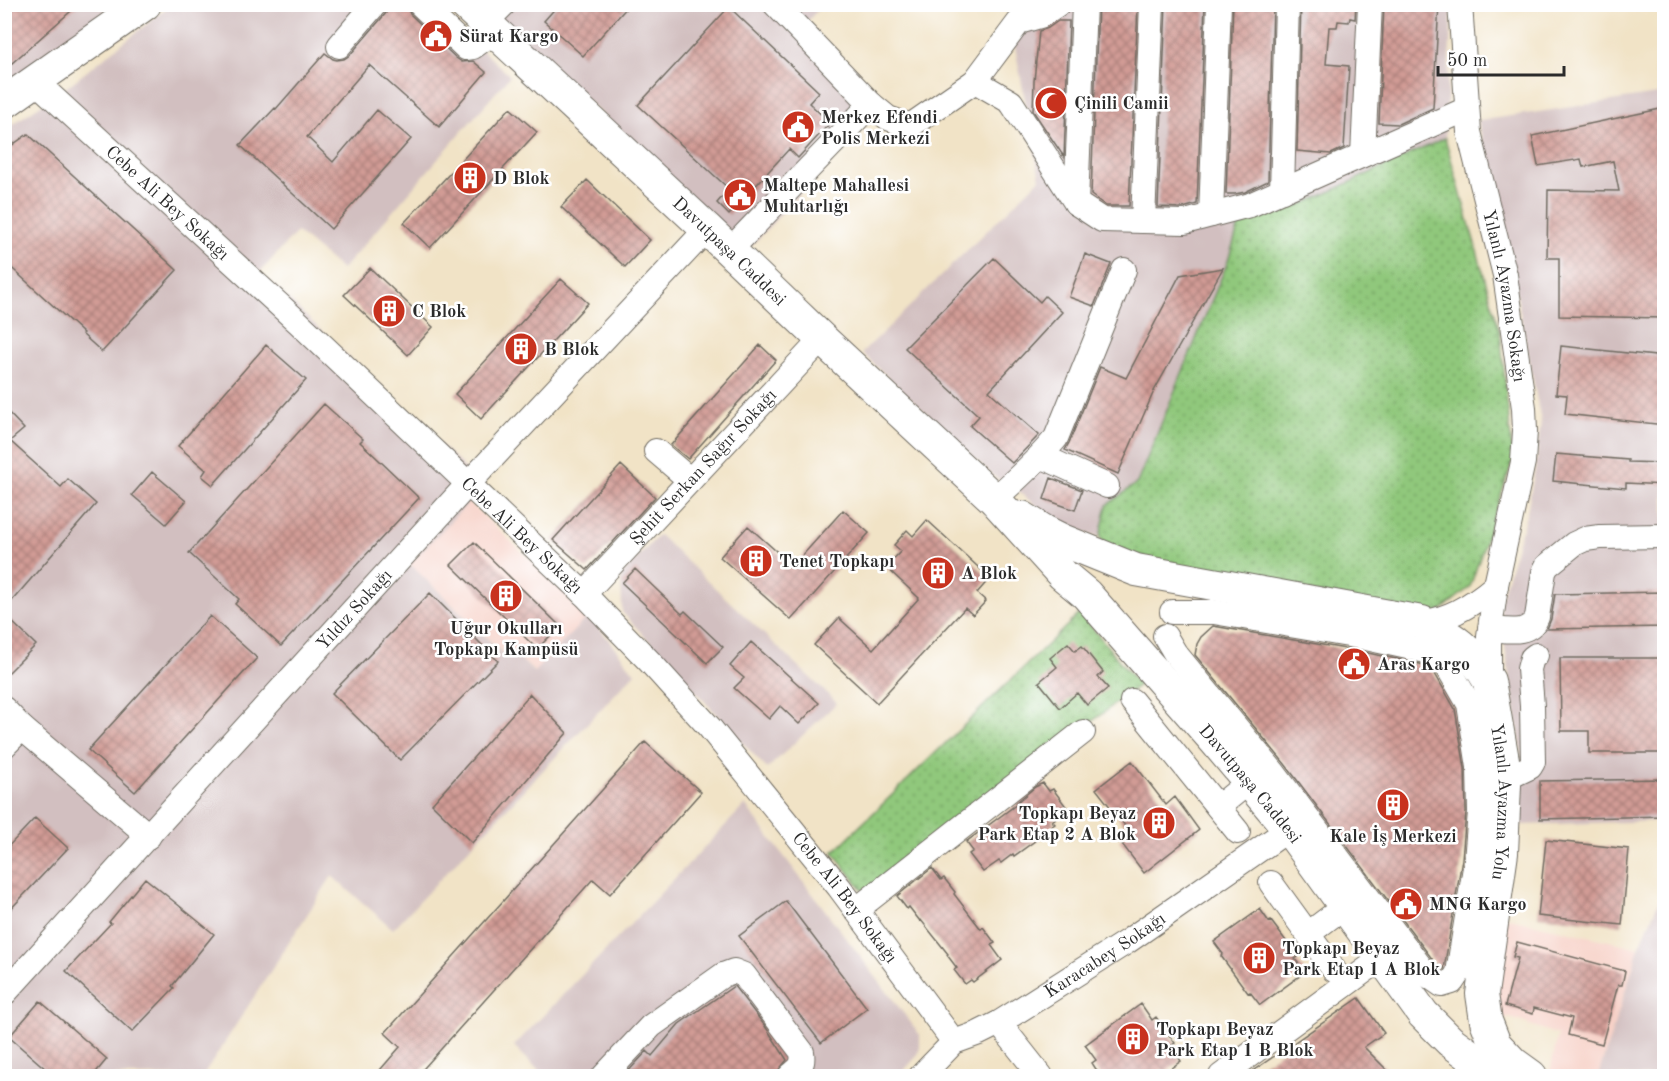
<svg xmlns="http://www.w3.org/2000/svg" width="1669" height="1081" font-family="'Old Standard TT',serif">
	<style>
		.built { fill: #f7d1c7 }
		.industrial { fill: #d2bfc0 }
		.green { fill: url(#green-dots); stroke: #5e7a53; stroke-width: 1.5 }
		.building { fill: url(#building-cross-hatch) }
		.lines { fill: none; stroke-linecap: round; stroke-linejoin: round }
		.minor-casing { stroke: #706b61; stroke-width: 26 }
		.major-casing { stroke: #706b61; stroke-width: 34 }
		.minor { stroke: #fff; stroke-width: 24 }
		.major { stroke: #fff; stroke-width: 32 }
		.labels { text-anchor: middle; stroke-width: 5; stroke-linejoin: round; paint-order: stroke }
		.poi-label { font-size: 18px; font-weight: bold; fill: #2b2b2b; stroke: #fff; text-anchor: start }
		.street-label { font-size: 18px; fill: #2b2b2b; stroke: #fff }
	</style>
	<defs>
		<pattern id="green-dots" width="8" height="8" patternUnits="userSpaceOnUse" patternTransform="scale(1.5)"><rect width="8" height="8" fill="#90c87b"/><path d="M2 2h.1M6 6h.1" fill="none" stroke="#76a365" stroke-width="1.8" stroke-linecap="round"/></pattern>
		<pattern id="building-cross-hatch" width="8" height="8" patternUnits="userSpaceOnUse" patternTransform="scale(1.5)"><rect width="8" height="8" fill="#d19b95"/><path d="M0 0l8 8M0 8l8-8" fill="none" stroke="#aa7f7a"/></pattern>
	</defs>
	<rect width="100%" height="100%" fill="#fff"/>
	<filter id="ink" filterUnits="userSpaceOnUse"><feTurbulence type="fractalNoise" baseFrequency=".0167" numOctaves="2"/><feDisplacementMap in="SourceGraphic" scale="12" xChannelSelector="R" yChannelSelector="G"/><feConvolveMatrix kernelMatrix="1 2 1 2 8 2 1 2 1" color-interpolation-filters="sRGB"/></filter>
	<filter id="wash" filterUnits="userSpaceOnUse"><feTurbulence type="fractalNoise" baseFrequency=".008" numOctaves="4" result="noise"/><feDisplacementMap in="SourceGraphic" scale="24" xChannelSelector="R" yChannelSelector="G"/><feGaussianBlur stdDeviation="1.35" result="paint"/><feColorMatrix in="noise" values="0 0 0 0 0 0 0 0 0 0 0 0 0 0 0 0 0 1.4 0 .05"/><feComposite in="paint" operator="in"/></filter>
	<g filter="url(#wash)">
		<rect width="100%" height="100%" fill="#f1e3c6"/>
		<!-- built -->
		<path class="built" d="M 469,502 L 589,615 L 535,672 L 512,651 L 507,656 L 410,564 Z
			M 1505,917 L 1639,948 L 1598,1076 L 1549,1076 L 1558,1035 L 1508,1017 L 1493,1022 Z"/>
		<!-- industrial -->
		<path class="industrial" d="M 4,5 L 114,5 L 7,86 L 4,84 Z
			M 171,5 L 433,5 L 510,76 L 342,270 L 297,232 L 260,272 L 467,470 L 469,502 L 410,564 L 506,656 L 512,651 L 534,672 L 589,615 L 635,673 L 393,929 L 332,876 L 203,1076 L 5,1076 L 4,130 L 63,90 Z
			M 484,5 L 823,5 L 804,24 L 876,110 L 748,250 Z
			M 1007,5 L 1452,5 L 1445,138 L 1308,202 L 1239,225 L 1228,261 L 1137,483 L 1107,505 L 1100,537 L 1070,530 L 1048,516 L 1016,489 L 996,478 L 862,353 L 1040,179 Z
			M 1664,93 L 1664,821 L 1521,825 L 1521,748 L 1501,621 L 1500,602 L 1527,512 L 1536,464 L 1541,421 L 1514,281 L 1478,121 Z
			M 659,535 L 837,703 L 767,769 L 622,612 L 621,575 Z
			M 745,805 L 920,1035 L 920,1047 L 917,1056 L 899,1076 L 544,1076 L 514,1046 Z
			M 1664,889 L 1664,1076 L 1598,1076 L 1639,948 Z"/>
		<!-- green -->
		<path class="green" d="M 1445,138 L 1500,332 L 1513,460 L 1470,587 L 1434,616 L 1110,553 L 1100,537 L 1107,505 L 1137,483 L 1228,261 L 1239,225 L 1308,202 Z
			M 1080,613 L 1139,685 L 867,896 L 833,852 Z"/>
		<g id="blocks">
			<!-- building -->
			<path class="building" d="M 9,4 L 79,4 L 4,70 L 4,9 Z
				M 389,4 L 406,4 L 410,14 L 456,58 L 462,62 L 473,61 L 486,72 L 439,127 L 369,65 L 307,137 L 333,162 L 377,110 L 411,139 L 331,229 L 240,145 L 275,108 L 276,109 L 325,53 L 333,59 L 337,60 L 344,59 L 350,55 L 386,13 Z
				M 559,4 L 630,4 L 583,56 L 544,21 Z
				M 1098,4 L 1138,4 L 1129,206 L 1106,206 L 1091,195 Z
				M 1166,4 L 1205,4 L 1197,204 L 1183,208 L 1158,207 Z
				M 1233,4 L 1273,4 L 1268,181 L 1245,192 L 1235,194 L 1226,194 Z
				M 1301,4 L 1356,4 L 1355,19 L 1350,18 L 1349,22 L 1338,21 L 1337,27 L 1329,27 L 1326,64 L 1349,66 L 1344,148 L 1331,154 L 1297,151 Z
				M 1384,4 L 1439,4 L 1433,108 L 1398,124 L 1379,123 Z
				M 729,7 L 819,92 L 809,103 L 830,123 L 798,158 L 789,149 L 729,215 L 717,203 L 729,189 L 638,105 Z
				M 1058,21 L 1069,21 L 1064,157 L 1033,111 L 1034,81 L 1039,31 L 1048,28 Z
				M 510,108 L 537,132 L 430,248 L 404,223 Z
				M 1665,108 L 1665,318 L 1559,316 L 1559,258 L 1547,258 L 1548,190 L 1619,191 L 1613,161 L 1583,167 L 1581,159 L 1538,166 L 1532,136 Z
				M 28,134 L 177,270 L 102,352 L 82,334 L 83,333 L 4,261 L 4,151 Z
				M 587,180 L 650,240 L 625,267 L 561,207 Z
				M 1085,254 L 1111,264 L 1094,306 L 1069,297 Z
				M 994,258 L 1040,302 L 1045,296 L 1062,312 L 989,391 L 1039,435 L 1012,463 L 970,426 L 979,416 L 905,348 Z
				M 370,268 L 433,327 L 408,355 L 344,295 Z
				M 1223,268 L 1154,391 L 1118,474 L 1065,450 L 1069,443 L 1100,367 L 1126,378 L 1180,275 Z
				M 561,279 L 588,303 L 481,419 L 455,394 Z
				M 266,345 L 306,380 L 213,485 L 202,476 L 206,470 L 178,446 Z
				M 760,345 L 776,360 L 688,459 L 671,445 Z
				M 1561,346 L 1665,357 L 1665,425 L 1565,414 L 1567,395 L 1556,394 Z
				M 324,404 L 363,439 L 360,442 L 419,498 L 281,646 L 235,604 L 239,599 L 189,553 Z
				M 4,408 L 24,429 L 10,441 L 61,487 L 68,479 L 96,504 L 4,610 Z
				M 1556,454 L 1628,460 L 1628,462 L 1665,463 L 1665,485 L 1626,483 L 1626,488 L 1553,481 Z
				M 621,465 L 655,497 L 587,570 L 553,540 Z
				M 152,472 L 186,501 L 166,524 L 132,495 Z
				M 1051,478 L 1082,490 L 1075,510 L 1044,499 Z
				M 843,510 L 869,533 L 791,620 L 720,557 L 748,526 L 793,566 Z
				M 927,520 L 990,578 L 977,593 L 986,601 L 973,615 L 965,608 L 877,703 L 814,645 L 839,618 L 873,649 L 919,598 L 886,567 L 901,551 L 894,545 L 907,530 L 913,536 Z
				M 474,542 L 560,626 L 537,649 L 451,565 Z
				M 635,569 L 682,614 L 685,611 L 723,647 L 707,663 L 622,583 Z
				M 1665,592 L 1665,627 L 1547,629 L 1551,619 L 1555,594 Z
				M 430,593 L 498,661 L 400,760 L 332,693 Z
				M 4,614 L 36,645 L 4,677 Z
				M 210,616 L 257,658 L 135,792 L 88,750 Z
				M 1213,626 L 1363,652 L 1420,664 L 1435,674 L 1455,709 L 1465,768 L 1466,812 L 1462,859 L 1444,969 L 1436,964 L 1285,764 L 1195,655 L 1197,644 L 1201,637 Z
				M 751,642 L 819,703 L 799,724 L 780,706 L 769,719 L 734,688 L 744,678 L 730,666 Z
				M 1068,643 L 1075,651 L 1082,646 L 1103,672 L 1098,677 L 1108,688 L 1087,705 L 1077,693 L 1060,708 L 1039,682 L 1057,667 L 1050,658 Z
				M 1560,658 L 1665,658 L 1665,753 L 1589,753 L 1589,731 L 1561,731 Z
				M 530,694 L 567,733 L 472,843 L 432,804 Z
				M 645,742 L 701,792 L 610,894 L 593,879 L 416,1077 L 374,1077 L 400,1047 L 385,1033 Z
				M 1132,761 L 1166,805 L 1175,797 L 1199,830 L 1144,873 L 1119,840 L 1130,832 L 1096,789 Z
				M 1665,779 L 1665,816 L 1540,819 L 1540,781 Z
				M 1043,783 L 1049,791 L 1053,789 L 1068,809 L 1052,821 L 1055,824 L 1042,833 L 1043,835 L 1014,856 L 1013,854 L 1001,863 L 999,861 L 983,872 L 969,854 L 973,851 L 966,842 L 1017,804 L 1016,803 L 1035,787 Z
				M 35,818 L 68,848 L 4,916 L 4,851 Z
				M 1546,840 L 1629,849 L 1622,925 L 1538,916 Z
				M 932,868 L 941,880 L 944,878 L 955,892 L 954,894 L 981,929 L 983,927 L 995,943 L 991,945 L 1002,960 L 973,982 L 971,980 L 965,984 L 954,970 L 957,968 L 947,955 L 948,954 L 921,920 L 920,921 L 909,907 L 907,909 L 897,896 Z
				M 145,878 L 214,934 L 172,986 L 174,988 L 132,1032 L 66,971 L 111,923 L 109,922 Z
				M 786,901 L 867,1008 L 821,1043 L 739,936 Z
				M 1260,909 L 1269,922 L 1271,921 L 1298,957 L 1295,959 L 1305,972 L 1260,1005 L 1250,992 L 1248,993 L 1221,956 L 1223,954 L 1214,942 Z
				M 1517,942 L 1625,971 L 1622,985 L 1618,985 L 1602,1044 L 1568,1035 L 1572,1018 L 1534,1008 L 1533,1014 L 1505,1006 L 1518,958 L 1513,957 Z
				M 734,986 L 765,1026 L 787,1060 L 777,1072 L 769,1077 L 623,1077 L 647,1051 L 652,1056 L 679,1024 Z
				M 1359,998 L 1384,1033 L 1364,1047 L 1394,1077 L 1244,1077 Z
				M 40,1001 L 107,1059 L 92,1077 L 55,1077 L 9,1037 Z
				M 1141,1004 L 1152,1020 L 1156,1017 L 1175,1043 L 1171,1046 L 1181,1061 L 1164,1073 L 1162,1069 L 1152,1077 L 1101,1077 L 1092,1063 L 1096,1060 L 1085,1045 Z"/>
		</g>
	</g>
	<g filter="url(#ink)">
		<use href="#blocks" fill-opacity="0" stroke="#706b61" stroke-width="1.5"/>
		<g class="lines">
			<defs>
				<g id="minor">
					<path d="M 420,4 L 466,48 L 473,47 L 494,32"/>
					<path d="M 775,4 L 871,104 L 888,118 L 910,126 L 975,81 L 1019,22 L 1040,16 L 1058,4"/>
					<path id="s1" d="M 1460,4 L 1469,132 L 1505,275 L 1524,408 L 1525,431 L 1523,462 L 1496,585 L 1489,636 L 1489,681"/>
					<path d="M 485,23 L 504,4"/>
					<path d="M 339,46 L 375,4"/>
					<path id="s2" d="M 35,81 L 299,323 L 584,594 L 650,662 L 710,728 L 839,887 L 954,1042"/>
					<path d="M 975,81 L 1011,102 L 1076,203 L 1102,220 L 1185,222 L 1250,205 L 1467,109"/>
					<path d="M 1363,155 L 1370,4"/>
					<path d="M 1282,191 L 1287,4"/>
					<path d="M 1076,203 L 1084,4"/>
					<path d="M 1211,215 L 1219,4"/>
					<path d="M 1143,221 L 1152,4"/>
					<path d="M 730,250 L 871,104"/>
					<path d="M 656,451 L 690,480"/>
					<path d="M 1041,456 L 1107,486"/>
					<path d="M 994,499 C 1016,480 1037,461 1056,438 L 1124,270"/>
					<path id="s3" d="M 584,594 L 822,339"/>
					<path d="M 1422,622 C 1450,620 1475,603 1496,585"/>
					<path d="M 1490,629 C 1507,630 1529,636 1537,617 L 1544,572 L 1547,566 L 1574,544 L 1585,539 L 1600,537 L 1664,536"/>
					<path d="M 1165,636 L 1175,653 L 1274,773 L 1426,974 L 1442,985 L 1452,982 L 1458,973 L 1476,861 L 1480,812 L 1479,767 L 1469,704 L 1446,664 L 1426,651 L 1366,638 L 1214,612 L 1172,612"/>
					<path d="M 1132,701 L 1238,832"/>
					<path d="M 4,709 L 22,728 L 149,836"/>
					<path d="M 4,746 L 22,728"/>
					<path d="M 1505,779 L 1530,767 L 1533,762 L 1532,706 L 1529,669 L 1532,658 L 1536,655"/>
					<path d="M 1218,807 L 1250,781"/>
					<path d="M 1271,883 L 1334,970"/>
					<path d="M 856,910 L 1083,732"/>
					<path d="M 1308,934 L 1345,906"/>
					<path id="s4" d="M 4,994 L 468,484 L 707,229"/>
					<path d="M 999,1023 L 1041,1076"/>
					<path d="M 604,1076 L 651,1026 L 723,975 L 734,971 L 744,975 L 802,1052 C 804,1065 800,1068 790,1076"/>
					<path id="s5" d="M 921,1076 L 954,1042 L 979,1033 L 999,1023 L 1128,941 L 1289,829"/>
					<path d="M 1221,1076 L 1382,958"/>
				</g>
				<g id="major">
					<path id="s6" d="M 465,4 L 707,229 L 822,339 L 994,499 L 1063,575 L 1086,594 L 1216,742 L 1289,829 L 1423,1014 L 1450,1041 L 1498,1076"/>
					<path d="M 4,103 L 145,4"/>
					<path id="s7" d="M 1022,517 L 1044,531 L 1062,540 L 1136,570 L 1422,622 C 1453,636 1472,651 1489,681 L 1503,760 L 1505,785 L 1502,853 L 1482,994 L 1486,1021 L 1495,1044 L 1513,1063 L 1531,1076"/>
				</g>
			</defs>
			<!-- minor casing -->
			<use href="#minor" class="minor-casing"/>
			<!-- major casing -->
			<use href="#major" class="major-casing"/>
			<!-- minor -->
			<use href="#minor" class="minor"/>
			<!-- major -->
			<use href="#major" class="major"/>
		</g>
	</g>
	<!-- icons -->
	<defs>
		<symbol id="civic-disc" viewBox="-11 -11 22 22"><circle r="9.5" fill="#c8321e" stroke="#fff"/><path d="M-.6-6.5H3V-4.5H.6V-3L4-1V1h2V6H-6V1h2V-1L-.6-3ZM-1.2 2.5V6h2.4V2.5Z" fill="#fff"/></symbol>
		<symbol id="mosque-disc" viewBox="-11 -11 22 22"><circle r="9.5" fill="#c8321e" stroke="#fff"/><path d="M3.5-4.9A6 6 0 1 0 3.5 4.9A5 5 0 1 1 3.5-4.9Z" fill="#fff"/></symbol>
		<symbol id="building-disc" viewBox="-11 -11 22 22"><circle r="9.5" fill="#c8321e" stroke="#fff"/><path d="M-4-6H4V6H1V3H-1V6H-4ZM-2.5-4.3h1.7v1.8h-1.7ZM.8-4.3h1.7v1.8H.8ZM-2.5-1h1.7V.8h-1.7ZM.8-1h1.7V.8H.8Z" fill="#fff"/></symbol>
	</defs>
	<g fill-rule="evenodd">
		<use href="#civic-disc" x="417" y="17" width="38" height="38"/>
		<use href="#mosque-disc" x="1032" y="84" width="38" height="38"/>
		<use href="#civic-disc" x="779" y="108" width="38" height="38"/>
		<use href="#building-disc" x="451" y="159" width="38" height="38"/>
		<use href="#civic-disc" x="721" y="176" width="38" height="38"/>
		<use href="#building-disc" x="370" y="292" width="38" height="38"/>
		<use href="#building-disc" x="502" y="330" width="38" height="38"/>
		<use href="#building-disc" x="737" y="542" width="38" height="38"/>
		<use href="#building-disc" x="919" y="554" width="38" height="38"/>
		<use href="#building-disc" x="487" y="577" width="38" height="38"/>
		<use href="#civic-disc" x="1335" y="645" width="38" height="38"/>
		<use href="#building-disc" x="1374" y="786" width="38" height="38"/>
		<use href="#building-disc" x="1140" y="804" width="38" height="38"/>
		<use href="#civic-disc" x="1387" y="885" width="38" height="38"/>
		<use href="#building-disc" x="1240" y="939" width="38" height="38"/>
		<use href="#building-disc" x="1114" y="1020" width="38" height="38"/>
	</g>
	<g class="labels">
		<!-- poi labels -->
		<g class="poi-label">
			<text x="459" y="42">Sürat Kargo</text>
			<text x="1074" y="109">Çinili Camii</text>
			<text x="821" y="123">Merkez Efendi<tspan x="821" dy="21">Polis Merkezi</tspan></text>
			<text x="493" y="184">D Blok</text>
			<text x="763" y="191">Maltepe Mahallesi<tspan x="763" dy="21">Muhtarlığı</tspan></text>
			<text x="412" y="317">C Blok</text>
			<text x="544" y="355">B Blok</text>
			<text x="779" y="567">Tenet Topkapı</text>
			<text x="961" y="579">A Blok</text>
			<text x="506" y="634" text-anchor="middle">Uğur Okulları<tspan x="506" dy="21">Topkapı Kampüsü</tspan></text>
			<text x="1377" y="670">Aras Kargo</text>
			<text x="1136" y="819" text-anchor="end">Topkapı Beyaz<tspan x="1136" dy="21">Park Etap 2 A Blok</tspan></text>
			<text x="1393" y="842" text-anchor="middle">Kale İş Merkezi</text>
			<text x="1429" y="910">MNG Kargo</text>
			<text x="1282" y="954">Topkapı Beyaz<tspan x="1282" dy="21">Park Etap 1 A Blok</tspan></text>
			<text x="1156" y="1035">Topkapı Beyaz<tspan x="1156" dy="21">Park Etap 1 B Blok</tspan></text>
		</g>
		<!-- street labels -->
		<g class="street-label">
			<text dy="6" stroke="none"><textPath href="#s2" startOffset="180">Cebe Ali Bey Sokağı</textPath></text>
			<text dy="6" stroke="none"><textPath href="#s6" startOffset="362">Davutpaşa Caddesi</textPath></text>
			<text dy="6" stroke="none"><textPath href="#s1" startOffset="296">Yılanlı Ayazma Sokağı</textPath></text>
			<text dy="6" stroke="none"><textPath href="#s3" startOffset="174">Şehit Serkan Sağır Sokağı</textPath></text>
			<text dy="6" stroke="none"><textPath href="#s2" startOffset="666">Cebe Ali Bey Sokağı</textPath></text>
			<text dy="6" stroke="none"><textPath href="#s4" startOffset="520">Yıldız Sokağı</textPath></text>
			<text dy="6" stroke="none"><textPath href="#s6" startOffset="1108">Davutpaşa Caddesi</textPath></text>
			<text dy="6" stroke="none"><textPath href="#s7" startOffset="630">Yılanlı Ayazma Yolu</textPath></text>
			<text dy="6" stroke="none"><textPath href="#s2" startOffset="1152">Cebe Ali Bey Sokağı</textPath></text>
			<text dy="6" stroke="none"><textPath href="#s5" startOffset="222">Karacabey Sokağı</textPath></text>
		</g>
	</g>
	<!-- margin -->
	<rect width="1669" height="1081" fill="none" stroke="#fff" stroke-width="24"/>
	<!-- scale -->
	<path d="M1438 66v9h126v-9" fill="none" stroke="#2b2b2b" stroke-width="3"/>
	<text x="1447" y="66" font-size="18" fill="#2b2b2b" stroke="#ffffff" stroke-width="4.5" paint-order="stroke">50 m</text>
</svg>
